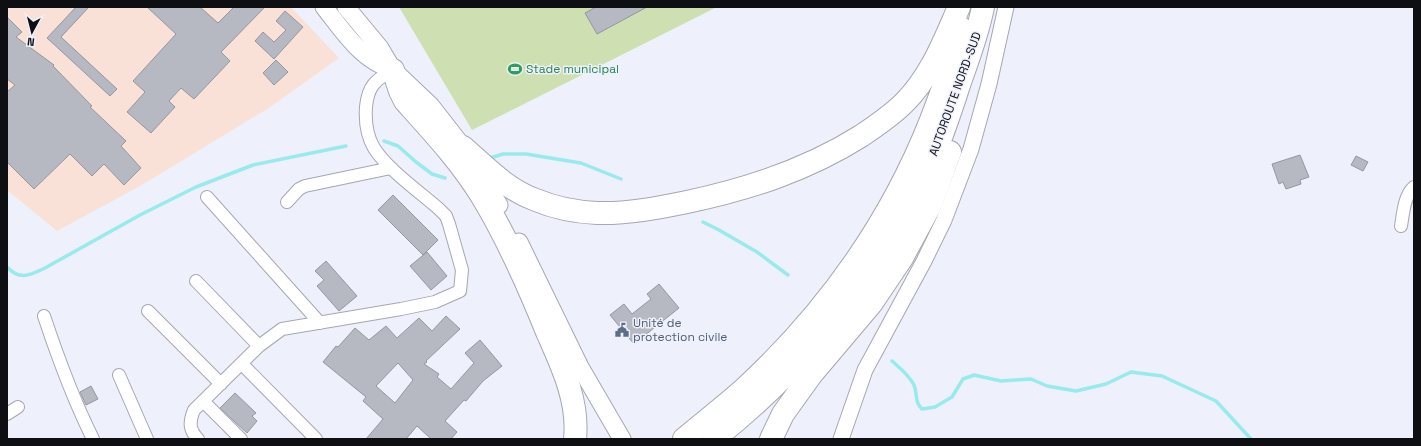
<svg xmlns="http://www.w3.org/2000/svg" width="1421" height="446" font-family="'Space Grotesk',sans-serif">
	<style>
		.education { fill: #fae1d8 }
		.green { fill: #cedfb2 }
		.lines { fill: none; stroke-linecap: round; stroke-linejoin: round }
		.stream { stroke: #97ebec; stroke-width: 3.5 }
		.building { fill: #b6b8c2; stroke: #9496a0; fill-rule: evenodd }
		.minor-casing { stroke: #a5a7b1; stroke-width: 14 }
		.tertiary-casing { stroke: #a5a7b1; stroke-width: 17 }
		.secondary-casing { stroke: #a5a7b1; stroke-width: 19 }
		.motorway-casing { stroke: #a5a7b1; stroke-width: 24 }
		.minor { stroke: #fff; stroke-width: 12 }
		.tertiary { stroke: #fff; stroke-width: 15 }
		.secondary { stroke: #fff; stroke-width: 17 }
		.motorway { stroke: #fff; stroke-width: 22 }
		.labels { text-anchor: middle; stroke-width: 3; stroke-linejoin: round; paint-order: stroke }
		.leisure-label { font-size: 12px; fill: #27864d; stroke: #eef0fb; text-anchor: start }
		.street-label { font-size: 12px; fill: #0e0f12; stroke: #eef0fb }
		.service-label { font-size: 12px; fill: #4e5e75; stroke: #eef0fb; text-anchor: start }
	</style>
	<rect width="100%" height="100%" fill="#eef0fb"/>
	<!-- education -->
	<path class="education" d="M 7,7 L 291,7 L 339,58 L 269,108 L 140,186 L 57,231 L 7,190 Z"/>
	<!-- green -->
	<path class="green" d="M 399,7 L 717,7 L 472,130 Z"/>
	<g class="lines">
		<!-- stream -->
		<path class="stream" d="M 384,141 L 398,146 L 416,162 L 432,174 L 445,178
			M 487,159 L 503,154 L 526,154 L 581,163 L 621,179
			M 703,222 L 719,230 L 757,252 L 788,275
			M 7,267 C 20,281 30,275 45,268 L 140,215 L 196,187 L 253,165 L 346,146
			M 892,361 C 900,368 909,375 914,385 C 918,395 914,401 922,409 L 935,407 L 952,397 L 963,379 L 974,375 L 1001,381 L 1031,379 L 1047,386 L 1076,391 L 1106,384 L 1131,372 L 1162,376 L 1216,401 L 1251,439"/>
	</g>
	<!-- building -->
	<path class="building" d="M 76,7 L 89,7 L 61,37 L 117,89 L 110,96 L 47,38 Z
		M 147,7 L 200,7 L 218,23 L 234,7 L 265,7 L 221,52 L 230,61 L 194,99 L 181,88 L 169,101 L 175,107 L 151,133 L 127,112 L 145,92 L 133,81 L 176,34 Z
		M 596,7 L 647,7 L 597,34 L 585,13 Z
		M 285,11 L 303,27 L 274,59 L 255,41 L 263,32 L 274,42 L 286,30 L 276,21 Z
		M 7,17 L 22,32 L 16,37 L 54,65 L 53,66 L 92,106 L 90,107 L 126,141 L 121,146 L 141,168 L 124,185 L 104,164 L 92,176 L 70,154 L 34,189 L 7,162 L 7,92 L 15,85 L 7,79 Z
		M 276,60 L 288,72 L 274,85 L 263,73 Z
		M 1300,155 L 1309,177 L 1300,180 L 1301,184 L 1286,189 L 1283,182 L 1279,184 L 1272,164 Z
		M 1356,156 L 1368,162 L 1363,171 L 1351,165 Z
		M 393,195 L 438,240 L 423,255 L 378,210 Z
		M 427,252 L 447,276 L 431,290 L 410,266 Z
		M 326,261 L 357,296 L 339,311 L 317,286 L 324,280 L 315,271 Z
		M 659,284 L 679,308 L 634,344 L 610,315 L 624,304 L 632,314 L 651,299 L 647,294 Z
		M 446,316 L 460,329 L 426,361 L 427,362 L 424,364 L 439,374 L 437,377 L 451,389 L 474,363 L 465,353 L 480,340 L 502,366 L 483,381 L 466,401 L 464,400 L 445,421 L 457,432 L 451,439 L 431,439 L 417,426 L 406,439 L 366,439 L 383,419 L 363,401 L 366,397 L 323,362 L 336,346 L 338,347 L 355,328 L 369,340 L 386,326 L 397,338 L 419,318 L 432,331 ZM 398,363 L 413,380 L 395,403 L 376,386 Z
		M 91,386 L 98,399 L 86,405 L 80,392 Z
		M 235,393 L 256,413 L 252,416 L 257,421 L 247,433 L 220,408 Z"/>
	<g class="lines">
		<defs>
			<path id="minor" d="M 207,197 L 320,323
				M 287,202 L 299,189 L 305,186 L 391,168
				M 1401,226 C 1403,215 1404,195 1414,187
				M 196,281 L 259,346
				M 148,311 L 221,384
				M 44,316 C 58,358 73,399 93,439
				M 242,364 L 316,439
				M 119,375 L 147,439
				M 203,401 L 241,439
				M 7,414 L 18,407
				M 198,439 C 189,430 189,422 194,410 L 259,346 L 282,329 L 401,309 L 435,302 L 460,291 L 462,270 L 449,224 L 446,216 L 439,209 C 421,193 387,169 374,148 C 367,136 365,121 366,107 C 368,86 375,80 393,70"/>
			<path id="tertiary" d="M 841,439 L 865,370 L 924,261 L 944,220 L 971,149 L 989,84 L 1006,7"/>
			<path id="secondary" d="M 324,7 C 344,32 361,60 393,70
				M 346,7 L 380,48 L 393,70 L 431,106 L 463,147 L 499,205
				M 519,242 L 580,367 L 622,439"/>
			<path id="motorway" d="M 393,70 L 400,91 L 405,101 C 432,131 460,161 481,195 C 508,239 528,285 547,332 C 562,366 579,401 575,439
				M 463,147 C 486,167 507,190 536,200 C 555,208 577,212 597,213 C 627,214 658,208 687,202 C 749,189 807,170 861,136 C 876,126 891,116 904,103 C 931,76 944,41 959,7
				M 684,439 C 704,422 725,406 744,389 C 826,313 890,224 931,120 C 942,90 955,60 961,28
				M 714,439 C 793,377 866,292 913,202 C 933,164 947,123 960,82 C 969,57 978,33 983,7
				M 771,439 L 783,414 L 811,375 L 871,304 L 902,258 L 930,206 L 950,152"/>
		</defs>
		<!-- minor casing -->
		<use href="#minor" class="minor-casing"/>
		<!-- tertiary casing -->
		<use href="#tertiary" class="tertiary-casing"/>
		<!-- secondary casing -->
		<use href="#secondary" class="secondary-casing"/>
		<!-- motorway casing -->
		<use href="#motorway" class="motorway-casing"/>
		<!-- minor -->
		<use href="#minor" class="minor"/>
		<!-- tertiary -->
		<use href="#tertiary" class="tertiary"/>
		<!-- secondary -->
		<use href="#secondary" class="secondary"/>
		<!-- motorway -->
		<use href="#motorway" class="motorway"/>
	</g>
	<!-- icons -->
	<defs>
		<symbol id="stadium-bare" viewBox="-9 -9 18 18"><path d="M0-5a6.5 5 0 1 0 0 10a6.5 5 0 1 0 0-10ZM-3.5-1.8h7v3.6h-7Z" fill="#2e9e5b" stroke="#eef0fb" stroke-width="2.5" paint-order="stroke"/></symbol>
		<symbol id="civic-bare" viewBox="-9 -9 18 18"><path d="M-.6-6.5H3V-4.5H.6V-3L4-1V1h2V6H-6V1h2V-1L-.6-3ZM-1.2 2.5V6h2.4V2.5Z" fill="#5c6f8a" stroke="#eef0fb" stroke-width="2.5" paint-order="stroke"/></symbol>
	</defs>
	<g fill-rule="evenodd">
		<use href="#stadium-bare" x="505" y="59" width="20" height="20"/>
		<use href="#civic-bare" x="612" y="320" width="20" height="20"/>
	</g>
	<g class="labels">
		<!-- leisure labels -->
		<g class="leisure-label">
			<text x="526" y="73">Stade municipal</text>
		</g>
		<!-- street labels -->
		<g class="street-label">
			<text transform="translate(955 94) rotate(-70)" y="4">AUTOROUTE NORD-SUD</text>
		</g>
		<!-- service labels -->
		<g class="service-label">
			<text x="633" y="327">Unité de<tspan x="633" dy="14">protection civile</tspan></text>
		</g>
	</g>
	<!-- border -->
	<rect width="1421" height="446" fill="none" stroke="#0e0f12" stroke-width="16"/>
	<!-- north arrow -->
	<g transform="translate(32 32) rotate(187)" stroke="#eef0fb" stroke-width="3" paint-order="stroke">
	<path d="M0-3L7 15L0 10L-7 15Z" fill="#0e0f12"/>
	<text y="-6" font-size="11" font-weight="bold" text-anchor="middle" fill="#0e0f12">N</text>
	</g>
</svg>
